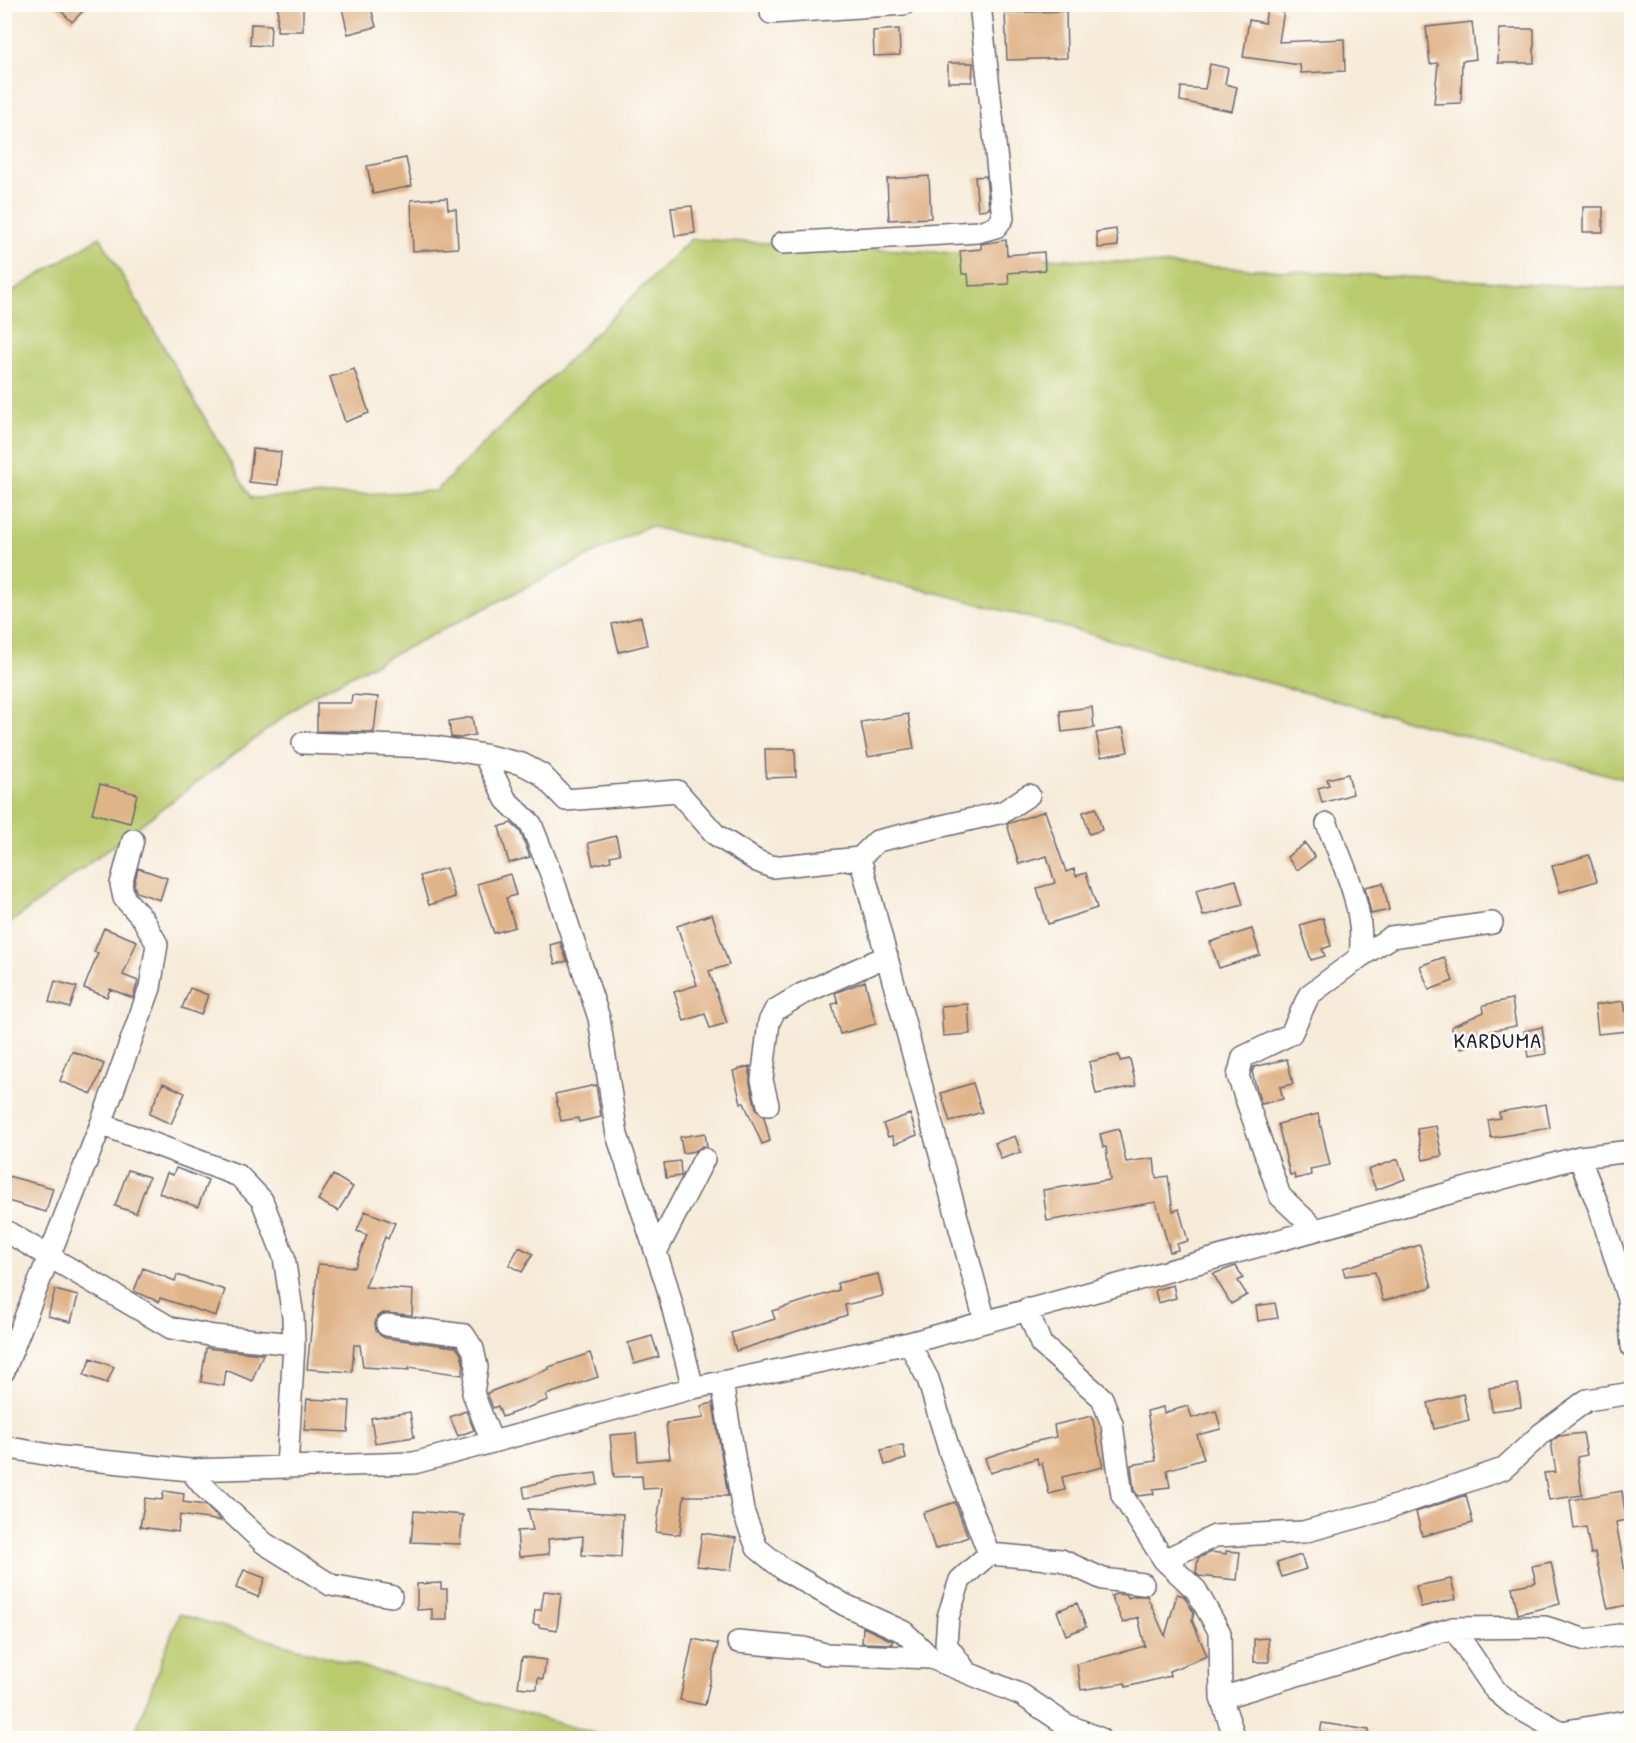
<svg xmlns="http://www.w3.org/2000/svg" width="1636" height="1743" font-family="'Patrick Hand',sans-serif">
	<style>
		.green { fill: #baca6d; stroke: #6e7654; stroke-width: 1.5 }
		.building { fill: #e0b489 }
		.lines { fill: none; stroke-linecap: round; stroke-linejoin: round }
		.street-casing { stroke: #6c6872; stroke-width: 24 }
		.street { stroke: #fff; stroke-width: 21 }
		.labels { text-anchor: middle; stroke-width: 5; stroke-linejoin: round; paint-order: stroke }
		.neighbourhood-label { font-size: 22px; letter-spacing: 1.5px; fill: #22223b; stroke: #fdfcf7 }
	</style>
	<rect width="100%" height="100%" fill="#fdfcf7"/>
	<filter id="ink" filterUnits="userSpaceOnUse"><feTurbulence type="fractalNoise" baseFrequency=".0167" numOctaves="2"/><feDisplacementMap in="SourceGraphic" scale="12" xChannelSelector="R" yChannelSelector="G"/><feConvolveMatrix kernelMatrix="1 2 1 2 8 2 1 2 1" color-interpolation-filters="sRGB"/></filter>
	<filter id="wash" filterUnits="userSpaceOnUse"><feTurbulence type="fractalNoise" baseFrequency=".008" numOctaves="4" result="noise"/><feDisplacementMap in="SourceGraphic" scale="24" xChannelSelector="R" yChannelSelector="G"/><feGaussianBlur stdDeviation="1.35" result="paint"/><feColorMatrix in="noise" values="0 0 0 0 0 0 0 0 0 0 0 0 0 0 0 0 0 1.4 0 .05"/><feComposite in="paint" operator="in"/></filter>
	<g filter="url(#wash)">
		<rect width="100%" height="100%" fill="#f6ebd8"/>
		<!-- green -->
		<path class="green" d="M 100,237 L 251,498 L 436,491 L 691,239 L 1631,289 L 1631,781 L 946,595 L 648,526 L 313,695 L 5,927 L 5,296 Z
			M 179,1614 L 610,1738 L 133,1738 Z"/>
		<g id="blocks">
			<!-- building -->
			<path class="building" d="M 54,4 L 90,4 L 72,22 Z
				M 278,4 L 303,4 L 303,31 L 277,31 Z
				M 341,4 L 370,4 L 376,27 L 348,34 Z
				M 1267,7 L 1284,10 L 1279,42 L 1344,39 L 1345,71 L 1301,73 L 1300,65 L 1243,57 L 1249,20 L 1265,23 Z
				M 1066,11 L 1067,58 L 1007,60 L 1005,13 Z
				M 1472,22 L 1476,59 L 1462,61 L 1461,103 L 1434,104 L 1438,63 L 1430,64 L 1426,27 Z
				M 251,24 L 271,25 L 270,46 L 250,45 Z
				M 899,29 L 900,55 L 874,56 L 873,31 Z
				M 1499,29 L 1534,29 L 1534,63 L 1498,63 Z
				M 948,63 L 973,63 L 972,82 L 948,82 Z
				M 1210,64 L 1228,68 L 1225,84 L 1237,87 L 1232,111 L 1180,101 L 1181,87 L 1205,89 Z
				M 406,158 L 412,186 L 373,194 L 367,166 Z
				M 929,176 L 931,218 L 889,220 L 887,179 Z
				M 986,176 L 989,209 L 978,210 L 975,177 Z
				M 447,198 L 448,209 L 456,209 L 458,248 L 413,251 L 411,200 Z
				M 692,206 L 695,233 L 675,236 L 671,208 Z
				M 1583,207 L 1603,207 L 1603,232 L 1583,232 Z
				M 1116,229 L 1118,246 L 1098,248 L 1096,232 Z
				M 1006,240 L 1007,255 L 1044,252 L 1045,270 L 1008,273 L 1009,284 L 969,286 L 968,274 L 962,274 L 960,251 L 981,249 L 981,244 Z
				M 354,369 L 369,413 L 345,422 L 330,377 Z
				M 253,449 L 281,452 L 278,485 L 249,482 Z
				M 641,617 L 647,645 L 619,652 L 612,624 Z
				M 352,695 L 378,697 L 374,732 L 317,731 L 317,703 L 351,703 Z
				M 1092,707 L 1094,728 L 1062,732 L 1060,711 Z
				M 908,714 L 914,749 L 868,757 L 861,722 Z
				M 472,717 L 475,735 L 460,738 L 451,737 L 449,721 Z
				M 1123,728 L 1128,752 L 1101,757 L 1096,733 Z
				M 765,749 L 795,749 L 796,777 L 766,778 Z
				M 1348,774 L 1353,794 L 1322,803 L 1318,788 L 1329,785 L 1327,779 Z
				M 100,784 L 137,794 L 130,823 L 92,813 Z
				M 1096,808 L 1102,830 L 1089,834 L 1083,812 Z
				M 1045,811 L 1066,872 L 1074,869 L 1076,876 L 1086,873 L 1097,908 L 1048,924 L 1037,888 L 1055,883 L 1047,856 L 1019,864 L 1007,824 Z
				M 511,823 L 520,831 L 530,857 L 509,863 L 499,827 Z
				M 616,836 L 620,854 L 610,856 L 611,861 L 593,865 L 588,843 Z
				M 1305,843 L 1315,857 L 1297,870 L 1287,857 Z
				M 1589,855 L 1597,881 L 1560,892 L 1552,866 Z
				M 138,868 L 167,878 L 160,900 L 136,892 L 134,884 Z
				M 446,868 L 455,897 L 429,905 L 420,876 Z
				M 510,874 L 516,895 L 506,898 L 515,927 L 494,933 L 477,884 Z
				M 1236,880 L 1243,905 L 1203,916 L 1196,890 Z
				M 1383,883 L 1389,910 L 1371,914 L 1365,887 Z
				M 712,914 L 729,965 L 709,971 L 727,1023 L 710,1028 L 705,1014 L 684,1021 L 674,992 L 697,985 L 677,926 Z
				M 1323,918 L 1331,946 L 1322,949 L 1325,956 L 1311,960 L 1300,925 Z
				M 104,928 L 137,941 L 123,975 L 138,981 L 133,998 L 110,989 L 107,997 L 84,988 L 98,953 L 94,952 Z
				M 1252,929 L 1260,955 L 1219,968 L 1210,942 Z
				M 560,942 L 567,961 L 555,964 L 550,945 Z
				M 1444,957 L 1453,981 L 1429,990 L 1420,966 Z
				M 55,981 L 77,987 L 70,1008 L 49,1002 Z
				M 865,981 L 876,1024 L 840,1034 L 832,1004 L 838,1003 L 835,993 Z
				M 190,988 L 208,995 L 201,1015 L 182,1008 Z
				M 1512,999 L 1516,1026 L 1478,1033 L 1481,1040 L 1460,1049 L 1451,1027 L 1484,1012 L 1483,1005 Z
				M 1624,1001 L 1628,1031 L 1598,1034 L 1595,1005 Z
				M 968,1004 L 970,1034 L 943,1036 L 941,1006 Z
				M 1542,1027 L 1546,1054 L 1528,1057 L 1524,1031 Z
				M 72,1051 L 104,1064 L 92,1094 L 60,1081 Z
				M 1119,1055 L 1120,1061 L 1130,1059 L 1136,1086 L 1096,1094 L 1089,1062 Z
				M 1287,1059 L 1293,1084 L 1280,1087 L 1283,1099 L 1261,1104 L 1252,1072 L 1254,1067 Z
				M 750,1066 L 750,1083 L 756,1108 L 764,1117 L 770,1141 L 762,1144 L 744,1103 L 741,1103 L 733,1071 Z
				M 163,1083 L 185,1093 L 171,1124 L 149,1114 Z
				M 973,1083 L 982,1112 L 950,1122 L 941,1093 Z
				M 596,1085 L 601,1117 L 579,1122 L 578,1118 L 561,1121 L 555,1094 Z
				M 1546,1104 L 1550,1128 L 1491,1138 L 1488,1120 L 1500,1118 L 1499,1112 Z
				M 910,1114 L 917,1135 L 895,1144 L 892,1136 L 888,1137 L 883,1124 Z
				M 1318,1114 L 1330,1165 L 1310,1169 L 1311,1175 L 1295,1179 L 1294,1174 L 1290,1175 L 1278,1124 Z
				M 1436,1126 L 1442,1156 L 1423,1160 L 1417,1129 Z
				M 1119,1129 L 1126,1162 L 1154,1158 L 1156,1178 L 1168,1176 L 1173,1211 L 1179,1209 L 1188,1241 L 1177,1244 L 1178,1250 L 1170,1252 L 1156,1202 L 1047,1221 L 1043,1190 L 1110,1180 L 1106,1147 L 1103,1147 L 1100,1134 Z
				M 705,1133 L 707,1147 L 703,1146 L 695,1151 L 683,1153 L 680,1137 Z
				M 1015,1136 L 1021,1152 L 1001,1159 L 995,1143 Z
				M 1398,1159 L 1405,1179 L 1376,1190 L 1368,1170 Z
				M 680,1161 L 681,1176 L 666,1178 L 664,1163 Z
				M 176,1168 L 208,1180 L 198,1207 L 159,1193 L 167,1173 L 173,1175 Z
				M 128,1170 L 149,1177 L 136,1213 L 115,1206 Z
				M 4,1175 L 53,1188 L 46,1212 L 4,1200 Z
				M 333,1175 L 353,1187 L 338,1211 L 318,1200 Z
				M 365,1211 L 395,1223 L 388,1239 L 385,1237 L 365,1287 L 413,1290 L 412,1315 L 383,1313 L 377,1317 L 375,1323 L 376,1330 L 380,1335 L 385,1338 L 456,1347 L 461,1354 L 464,1366 L 462,1375 L 409,1367 L 409,1370 L 363,1367 L 360,1345 L 354,1345 L 352,1372 L 307,1369 L 318,1264 L 355,1267 L 367,1235 L 357,1231 Z
				M 1420,1245 L 1432,1287 L 1383,1301 L 1375,1272 L 1345,1276 L 1343,1268 Z
				M 519,1247 L 533,1254 L 522,1272 L 509,1265 Z
				M 1236,1266 L 1243,1278 L 1238,1281 L 1247,1295 L 1231,1304 L 1213,1274 Z
				M 143,1268 L 175,1281 L 177,1275 L 225,1290 L 216,1316 L 160,1298 L 159,1302 L 134,1291 Z
				M 878,1274 L 883,1296 L 845,1305 L 847,1315 L 736,1351 L 731,1333 L 775,1319 L 772,1311 L 839,1290 L 837,1283 Z
				M 1173,1285 L 1176,1298 L 1158,1303 L 1155,1290 Z
				M 55,1290 L 78,1296 L 71,1322 L 48,1316 Z
				M 1275,1303 L 1278,1318 L 1258,1321 L 1256,1306 Z
				M 652,1336 L 659,1357 L 634,1364 L 628,1343 Z
				M 206,1348 L 213,1349 L 263,1354 L 252,1381 L 226,1370 L 224,1386 L 201,1382 Z
				M 590,1353 L 598,1377 L 546,1395 L 548,1400 L 502,1417 L 498,1406 L 493,1408 L 487,1393 L 549,1369 L 549,1367 Z
				M 91,1358 L 114,1367 L 107,1383 L 84,1375 Z
				M 1518,1384 L 1521,1407 L 1492,1411 L 1489,1388 Z
				M 1463,1394 L 1469,1420 L 1434,1429 L 1428,1403 Z
				M 307,1399 L 350,1401 L 348,1432 L 304,1430 Z
				M 713,1403 L 728,1496 L 684,1496 L 680,1535 L 656,1532 L 662,1488 L 643,1489 L 642,1476 L 614,1477 L 610,1435 L 636,1433 L 638,1461 L 670,1458 L 666,1423 L 704,1418 L 701,1406 Z
				M 1188,1406 L 1192,1418 L 1216,1411 L 1221,1429 L 1197,1435 L 1204,1459 L 1167,1470 L 1170,1487 L 1153,1489 L 1154,1494 L 1138,1496 L 1134,1490 L 1131,1465 L 1156,1461 L 1147,1411 L 1163,1407 L 1164,1413 Z
				M 466,1411 L 474,1430 L 458,1436 L 450,1417 Z
				M 410,1412 L 414,1437 L 375,1443 L 371,1418 Z
				M 1092,1416 L 1103,1467 L 1062,1477 L 1065,1490 L 1049,1494 L 1042,1463 L 1038,1464 L 1037,1458 L 990,1473 L 985,1458 L 1033,1442 L 1056,1437 L 1054,1425 Z
				M 1583,1433 L 1587,1455 L 1577,1457 L 1582,1495 L 1549,1500 L 1544,1473 L 1556,1472 L 1551,1442 L 1559,1436 Z
				M 903,1445 L 906,1459 L 885,1465 L 881,1450 Z
				M 596,1473 L 598,1485 L 525,1498 L 523,1487 L 557,1478 Z
				M 164,1491 L 184,1494 L 183,1502 L 205,1505 L 221,1521 L 180,1515 L 178,1532 L 140,1527 L 145,1498 L 162,1500 Z
				M 1622,1491 L 1626,1520 L 1616,1522 L 1625,1572 L 1628,1571 L 1632,1588 L 1632,1604 L 1608,1609 L 1595,1553 L 1591,1554 L 1586,1527 L 1574,1529 L 1570,1500 Z
				M 1466,1495 L 1473,1523 L 1422,1536 L 1416,1512 Z
				M 955,1502 L 968,1537 L 935,1549 L 923,1513 Z
				M 528,1509 L 623,1514 L 621,1557 L 582,1555 L 583,1536 L 548,1539 L 549,1554 L 519,1557 L 517,1531 L 533,1530 Z
				M 414,1511 L 463,1515 L 460,1544 L 411,1542 Z
				M 702,1533 L 736,1538 L 731,1570 L 697,1566 Z
				M 1226,1551 L 1240,1552 L 1237,1580 L 1199,1576 L 1196,1573 L 1198,1558 L 1211,1552 L 1226,1554 Z
				M 1301,1555 L 1306,1569 L 1282,1577 L 1277,1563 Z
				M 1551,1562 L 1560,1604 L 1518,1614 L 1512,1587 L 1536,1582 L 1532,1566 Z
				M 244,1570 L 265,1578 L 258,1597 L 236,1588 Z
				M 1451,1579 L 1456,1599 L 1421,1607 L 1416,1586 Z
				M 441,1583 L 441,1589 L 447,1589 L 447,1620 L 432,1620 L 432,1609 L 417,1610 L 417,1584 Z
				M 544,1591 L 561,1593 L 557,1630 L 539,1627 L 539,1625 L 533,1624 L 535,1610 L 541,1610 Z
				M 1116,1594 L 1127,1595 L 1128,1598 L 1133,1596 L 1147,1596 L 1165,1636 L 1177,1594 L 1184,1596 L 1194,1613 L 1192,1620 L 1207,1656 L 1169,1671 L 1170,1676 L 1126,1687 L 1125,1683 L 1081,1690 L 1077,1664 L 1145,1646 L 1138,1617 L 1123,1623 L 1111,1596 Z
				M 1077,1603 L 1086,1627 L 1066,1635 L 1057,1611 Z
				M 863,1627 L 893,1641 L 893,1644 L 862,1643 Z
				M 1268,1638 L 1269,1662 L 1254,1662 L 1254,1639 Z
				M 693,1639 L 718,1644 L 705,1705 L 680,1700 Z
				M 522,1657 L 546,1660 L 543,1679 L 538,1678 L 537,1689 L 518,1687 Z
				M 1322,1723 L 1369,1730 L 1369,1738 L 1319,1738 Z"/>
		</g>
	</g>
	<g filter="url(#ink)">
		<use href="#blocks" fill-opacity="0" stroke="#6c6872" stroke-width="1.5"/>
		<g class="lines">
			<defs>
				<path id="street" d="M 771,13 L 904,4
					M 782,243 L 978,232 L 996,227 L 1003,218 L 980,4
					M 303,743 L 436,747 L 484,755 L 522,764 L 541,774 L 566,800 L 677,791 L 716,835 L 757,861 L 772,867 L 860,858 L 877,841 L 1003,812 L 1029,795
					M 484,755 L 506,800 L 531,824 L 553,879 L 599,1018 L 617,1135 L 667,1286 L 693,1388
					M 860,858 L 985,1321
					M 1360,957 L 1391,937 L 1492,923
					M 768,1105 L 762,1080 L 769,1022 L 775,1010 L 802,994 L 887,956
					M 101,1124 L 239,1176 L 262,1200 L 284,1257 L 293,1317 L 294,1344 L 287,1468
					M 1579,1157 L 1600,1210 L 1628,1299 L 1632,1347
					M 1315,1229 L 1280,1196 L 1238,1076 L 1243,1057 L 1291,1034 L 1309,995 L 1360,957 C 1366,910 1344,866 1327,824
					M 4,1230 L 171,1328 L 214,1336 L 294,1344
					M 656,1252 L 704,1159
					M 1027,1309 L 1041,1344 L 1102,1398 L 1112,1424 L 1122,1495 L 1164,1560 L 1196,1590 L 1220,1633 L 1221,1698 L 1235,1738
					M 387,1325 L 464,1335 L 473,1349 L 477,1367 L 473,1393 L 492,1442
					M 909,1343 L 928,1379 L 950,1453 L 989,1554 L 1061,1560 L 1103,1579 L 1143,1584
					M 4,1371 L 101,1124 L 150,988 L 157,944 L 143,919 L 124,898 L 121,884 L 133,840
					M 722,1382 L 743,1511 L 757,1548 L 783,1569 L 845,1605 L 904,1632 L 931,1658 L 1022,1695 L 1065,1724 L 1099,1738
					M 4,1447 L 62,1457 L 190,1470 L 414,1463 L 693,1388 L 909,1343 L 1579,1157 L 1632,1151
					M 190,1470 L 203,1486 L 264,1543 L 331,1585 L 391,1596
					M 1164,1560 L 1215,1536 L 1303,1532 L 1381,1511 L 1503,1469 L 1541,1434 L 1587,1400 L 1632,1393
					M 1453,1628 L 1495,1690 L 1513,1705 L 1561,1732 L 1632,1720
					M 738,1642 L 804,1648 L 825,1654 L 931,1658
					M 966,1671 L 946,1644 L 948,1617 L 960,1580 L 989,1554
					M 1221,1698 L 1453,1628 L 1545,1627 L 1586,1640 L 1632,1633"/>
			</defs>
			<!-- street casing -->
			<use href="#street" class="street-casing"/>
			<!-- street -->
			<use href="#street" class="street"/>
		</g>
	</g>
	<g class="labels">
		<!-- neighbourhood labels -->
		<g class="neighbourhood-label">
			<text x="1498" y="1048">KARDUMA</text>
		</g>
	</g>
	<!-- margin -->
	<rect width="1636" height="1743" fill="none" stroke="#fdfcf7" stroke-width="24"/>
</svg>
